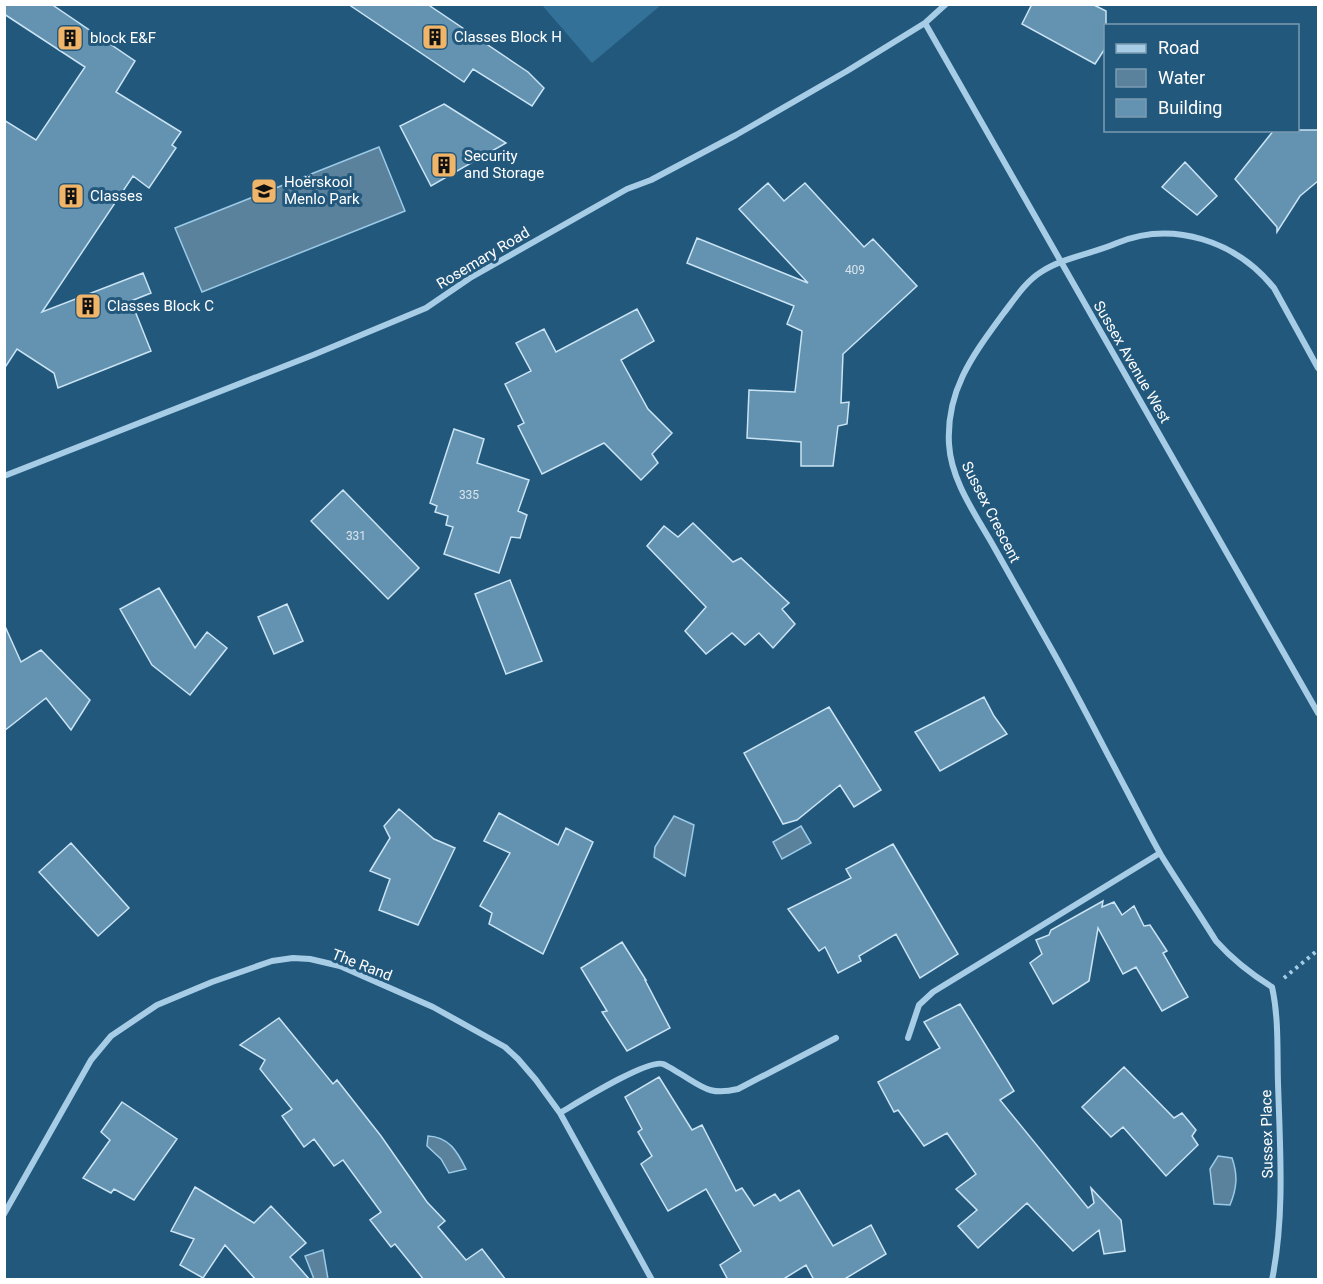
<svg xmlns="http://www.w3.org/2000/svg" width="1323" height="1284" font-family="Roboto,sans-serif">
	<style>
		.green { fill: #337198 }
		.water { fill: #5b829c; stroke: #9bcae7; stroke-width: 1.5 }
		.building { fill: #6493b2; stroke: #cae4f4; stroke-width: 1.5 }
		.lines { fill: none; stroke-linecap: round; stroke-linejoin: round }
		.path { stroke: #a7cde6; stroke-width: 4; stroke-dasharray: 3 4.5; stroke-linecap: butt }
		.minor { stroke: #a7cde6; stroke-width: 6 }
		.labels { text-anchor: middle; stroke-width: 6; stroke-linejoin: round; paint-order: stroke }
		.number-label { font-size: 12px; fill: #d8e4ec }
		.poi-label { font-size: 15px; fill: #fff; stroke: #23587d; text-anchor: start }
		.street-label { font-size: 15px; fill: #fff; stroke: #23587d }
	</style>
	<rect width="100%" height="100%" fill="#23587d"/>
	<!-- green -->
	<path class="green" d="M 542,5 L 661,5 L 592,63 Z"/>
	<!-- water -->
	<path class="water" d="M 379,147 L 405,211 L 202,292 L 175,228 Z
		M 674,816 L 694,825 L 685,876 L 654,857 L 655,847 Z
		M 801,826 L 811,843 L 782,859 L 773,842 Z
		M 428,1136 C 449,1137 457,1151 466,1169 L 449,1173 L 441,1159 L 427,1146 Z
		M 1218,1156 L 1232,1158 C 1238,1175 1237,1188 1230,1205 L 1214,1204 L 1210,1169 Z
		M 323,1250 L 328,1279 L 314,1279 L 305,1256 Z"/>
	<!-- building -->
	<path class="building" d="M 4,4 L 51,4 L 135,61 L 116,92 L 181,132 L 172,145 L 176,148 L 149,188 L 133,176 L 42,312 L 143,273 L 151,293 L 131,301 L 151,351 L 58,388 L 54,373 L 17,349 L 4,369 L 4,120 L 36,140 L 85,67 L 4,14 Z
		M 348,4 L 427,4 L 528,72 L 544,88 L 532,106 L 473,69 L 464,82 Z
		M 1032,4 L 1092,4 L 1106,11 L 1106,47 L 1095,64 L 1022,24 Z
		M 444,104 L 506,143 L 431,186 L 400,126 Z
		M 1274,130 L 1318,130 L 1318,181 L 1300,196 L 1277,232 L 1277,227 L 1235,179 Z
		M 1185,162 L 1217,196 L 1197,215 L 1162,187 Z
		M 768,183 L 784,201 L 805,183 L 864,247 L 873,239 L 917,286 L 843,354 L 841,403 L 849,402 L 847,424 L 838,426 L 833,466 L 801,466 L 801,442 L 747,438 L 749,390 L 795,392 L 802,331 L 787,324 L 794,306 L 687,263 L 697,238 L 808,283 L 739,209 Z
		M 637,309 L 654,341 L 621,360 L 648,409 L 672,433 L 652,454 L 658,463 L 641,480 L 604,443 L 542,474 L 518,426 L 524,423 L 505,384 L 531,371 L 516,343 L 544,329 L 556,352 Z
		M 454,429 L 484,439 L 477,463 L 529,480 L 518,511 L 527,515 L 520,538 L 511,537 L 499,573 L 444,554 L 453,527 L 446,525 L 448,516 L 435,512 L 437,506 L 430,503 Z
		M 343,490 L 419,568 L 388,599 L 311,521 Z
		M 693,523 L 733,562 L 741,558 L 789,603 L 782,609 L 795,624 L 773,648 L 759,633 L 745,645 L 732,633 L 706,654 L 685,631 L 706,607 L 647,546 L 664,526 L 678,537 Z
		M 510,580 L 542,661 L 506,674 L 475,594 Z
		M 159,588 L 195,648 L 207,632 L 227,648 L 190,695 L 152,665 L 120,609 Z
		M 287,604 L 303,641 L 274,654 L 258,617 Z
		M 4,624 L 21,662 L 41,650 L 90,700 L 71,730 L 46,698 L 4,731 Z
		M 984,697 L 994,716 L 1007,734 L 940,771 L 915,732 Z
		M 829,707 L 881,790 L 854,807 L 840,785 L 797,820 L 783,824 L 744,753 Z
		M 399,809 L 434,839 L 455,848 L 418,925 L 379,910 L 390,879 L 370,871 L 390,838 L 384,826 Z
		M 499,813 L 558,845 L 566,828 L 593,842 L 543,954 L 489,924 L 492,913 L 480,906 L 510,853 L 484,841 Z
		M 71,843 L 129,908 L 98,936 L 39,872 Z
		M 893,844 L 958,954 L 920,978 L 896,934 L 859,956 L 861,961 L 838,973 L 825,947 L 819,951 L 788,909 L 851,878 L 846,869 Z
		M 1103,901 L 1102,907 L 1114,902 L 1122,915 L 1134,906 L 1144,926 L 1150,925 L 1167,951 L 1163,953 L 1188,997 L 1162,1011 L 1136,967 L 1123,974 L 1098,928 L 1089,981 L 1053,1004 L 1030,963 L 1042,954 L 1036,940 L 1049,935 L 1051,930 Z
		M 622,942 L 646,980 L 645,980 L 670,1028 L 627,1051 L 602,1012 L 607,1011 L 581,968 Z
		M 960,1004 L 1014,1091 L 1000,1100 L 1088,1208 L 1094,1203 L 1091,1188 L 1121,1220 L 1125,1251 L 1104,1254 L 1099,1230 L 1073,1251 L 1027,1203 L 978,1248 L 958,1226 L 977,1210 L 956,1189 L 976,1174 L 947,1133 L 924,1146 L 898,1110 L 894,1112 L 878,1082 L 940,1048 L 924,1022 Z
		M 279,1018 L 333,1084 L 337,1080 L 381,1136 L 427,1202 L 445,1221 L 438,1227 L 466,1260 L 482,1249 L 506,1280 L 424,1280 L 395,1244 L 391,1247 L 370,1220 L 381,1212 L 343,1160 L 334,1166 L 314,1139 L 304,1147 L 282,1116 L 292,1109 L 260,1069 L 265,1060 L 240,1045 Z
		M 1124,1067 L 1174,1118 L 1182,1113 L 1196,1130 L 1192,1136 L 1198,1145 L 1166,1176 L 1123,1127 L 1111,1137 L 1082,1107 Z
		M 659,1077 L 692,1130 L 702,1125 L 736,1191 L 742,1188 L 754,1206 L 775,1194 L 780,1201 L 799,1190 L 833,1246 L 871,1225 L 886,1254 L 843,1280 L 814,1280 L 806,1265 L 782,1280 L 728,1280 L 720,1265 L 741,1251 L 706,1189 L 668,1211 L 641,1164 L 652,1156 L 638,1132 L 642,1129 L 625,1097 Z
		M 122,1102 L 177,1139 L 134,1200 L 114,1189 L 111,1193 L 83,1178 L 110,1140 L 101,1132 Z
		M 195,1187 L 254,1223 L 271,1206 L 306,1243 L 290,1257 L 310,1280 L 256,1280 L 225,1245 L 203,1278 L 180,1265 L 194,1239 L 171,1231 Z"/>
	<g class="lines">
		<!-- path -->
		<path class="path" d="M 1284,978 L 1318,950"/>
		<!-- minor -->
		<path class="minor" d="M 925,23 L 1318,713
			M 4,476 L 313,355 L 426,308 L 470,278 L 627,189 L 651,180 L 736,135 L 847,71 L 925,23 L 946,4
			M 908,1038 L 919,1005 L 933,992 L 1160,853
			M 560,1113 C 577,1103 647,1059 663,1064 C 668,1066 674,1070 679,1073 C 703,1087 709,1096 738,1089 L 836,1038
			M 4,1214 L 91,1060 L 111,1036 L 157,1005 L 212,982 L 272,961 L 293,958 L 310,959 L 340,966 L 433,1007 L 505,1047 L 518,1059 L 536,1080 L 560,1113 L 652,1280
			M 1272,1280 C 1285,1215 1280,1149 1278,1083 C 1277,1052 1279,1018 1272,987 C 1251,974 1233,960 1216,941 C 1198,912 1179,884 1161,855 C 1149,834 1138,812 1127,791 C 1102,744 1078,696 1052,650 C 1033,616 1013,581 994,547 C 976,515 951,481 949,444 C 946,390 973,355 1003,314 C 1014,300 1025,282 1041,272 C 1064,257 1092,254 1117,243 C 1173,220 1236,241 1274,288 L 1318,368"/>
	</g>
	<!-- icons -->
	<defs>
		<symbol id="building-square" viewBox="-11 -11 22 22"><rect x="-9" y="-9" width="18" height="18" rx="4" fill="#f1b56a" stroke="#23587d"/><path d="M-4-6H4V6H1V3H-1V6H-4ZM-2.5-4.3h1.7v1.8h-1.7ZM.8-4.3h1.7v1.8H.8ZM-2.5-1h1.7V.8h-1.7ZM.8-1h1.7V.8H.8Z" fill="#111"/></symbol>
		<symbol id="school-square" viewBox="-11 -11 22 22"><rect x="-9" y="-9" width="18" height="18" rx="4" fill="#f1b56a" stroke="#23587d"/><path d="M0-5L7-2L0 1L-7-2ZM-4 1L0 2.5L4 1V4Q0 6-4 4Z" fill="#111"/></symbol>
	</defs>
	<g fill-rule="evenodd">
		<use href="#building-square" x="420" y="22" width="30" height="30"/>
		<use href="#building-square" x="55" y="23" width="30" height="30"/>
		<use href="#building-square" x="429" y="150" width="30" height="30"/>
		<use href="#school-square" x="249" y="176" width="30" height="30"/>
		<use href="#building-square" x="56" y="181" width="30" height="30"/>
		<use href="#building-square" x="73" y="291" width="30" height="30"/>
	</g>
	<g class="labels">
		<!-- number labels -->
		<g class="number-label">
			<text x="855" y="274">409</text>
			<text x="469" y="499">335</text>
			<text x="356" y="540">331</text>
		</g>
		<!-- poi labels -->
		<g class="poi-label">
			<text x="454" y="42">Classes Block H</text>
			<text x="90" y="43">block E&amp;F</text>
			<text x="464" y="161">Security<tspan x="464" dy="17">and Storage</tspan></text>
			<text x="284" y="187">Hoërskool<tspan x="284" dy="17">Menlo Park</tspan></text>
			<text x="90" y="201">Classes</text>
			<text x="107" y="311">Classes Block C</text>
		</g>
		<!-- street labels -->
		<g class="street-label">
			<text transform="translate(483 258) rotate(-31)" y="5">Rosemary Road</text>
			<text transform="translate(1132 362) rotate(60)" y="5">Sussex Avenue West</text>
			<text transform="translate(991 512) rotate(63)" y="5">Sussex Crescent</text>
			<text transform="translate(362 965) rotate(21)" y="5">The Rand</text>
			<text transform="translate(1267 1134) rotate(-91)" y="5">Sussex Place</text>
		</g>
	</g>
	<!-- border -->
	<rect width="1323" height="1284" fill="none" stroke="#ffffff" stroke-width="12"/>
	<!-- legend -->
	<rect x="1104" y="24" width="195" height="108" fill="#23587d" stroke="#7b9bb1" stroke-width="1.5"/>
	<rect x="1116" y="44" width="30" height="9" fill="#a7cde6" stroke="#7b9bb1" stroke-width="1.5"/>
	<text x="1158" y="54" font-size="18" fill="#ffffff">Road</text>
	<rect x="1116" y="69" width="30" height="18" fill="#5b829c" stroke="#7b9bb1" stroke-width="1.5"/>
	<text x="1158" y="84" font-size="18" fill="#ffffff">Water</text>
	<rect x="1116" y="99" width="30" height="18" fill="#6493b2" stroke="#7b9bb1" stroke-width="1.5"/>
	<text x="1158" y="114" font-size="18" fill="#ffffff">Building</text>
</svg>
